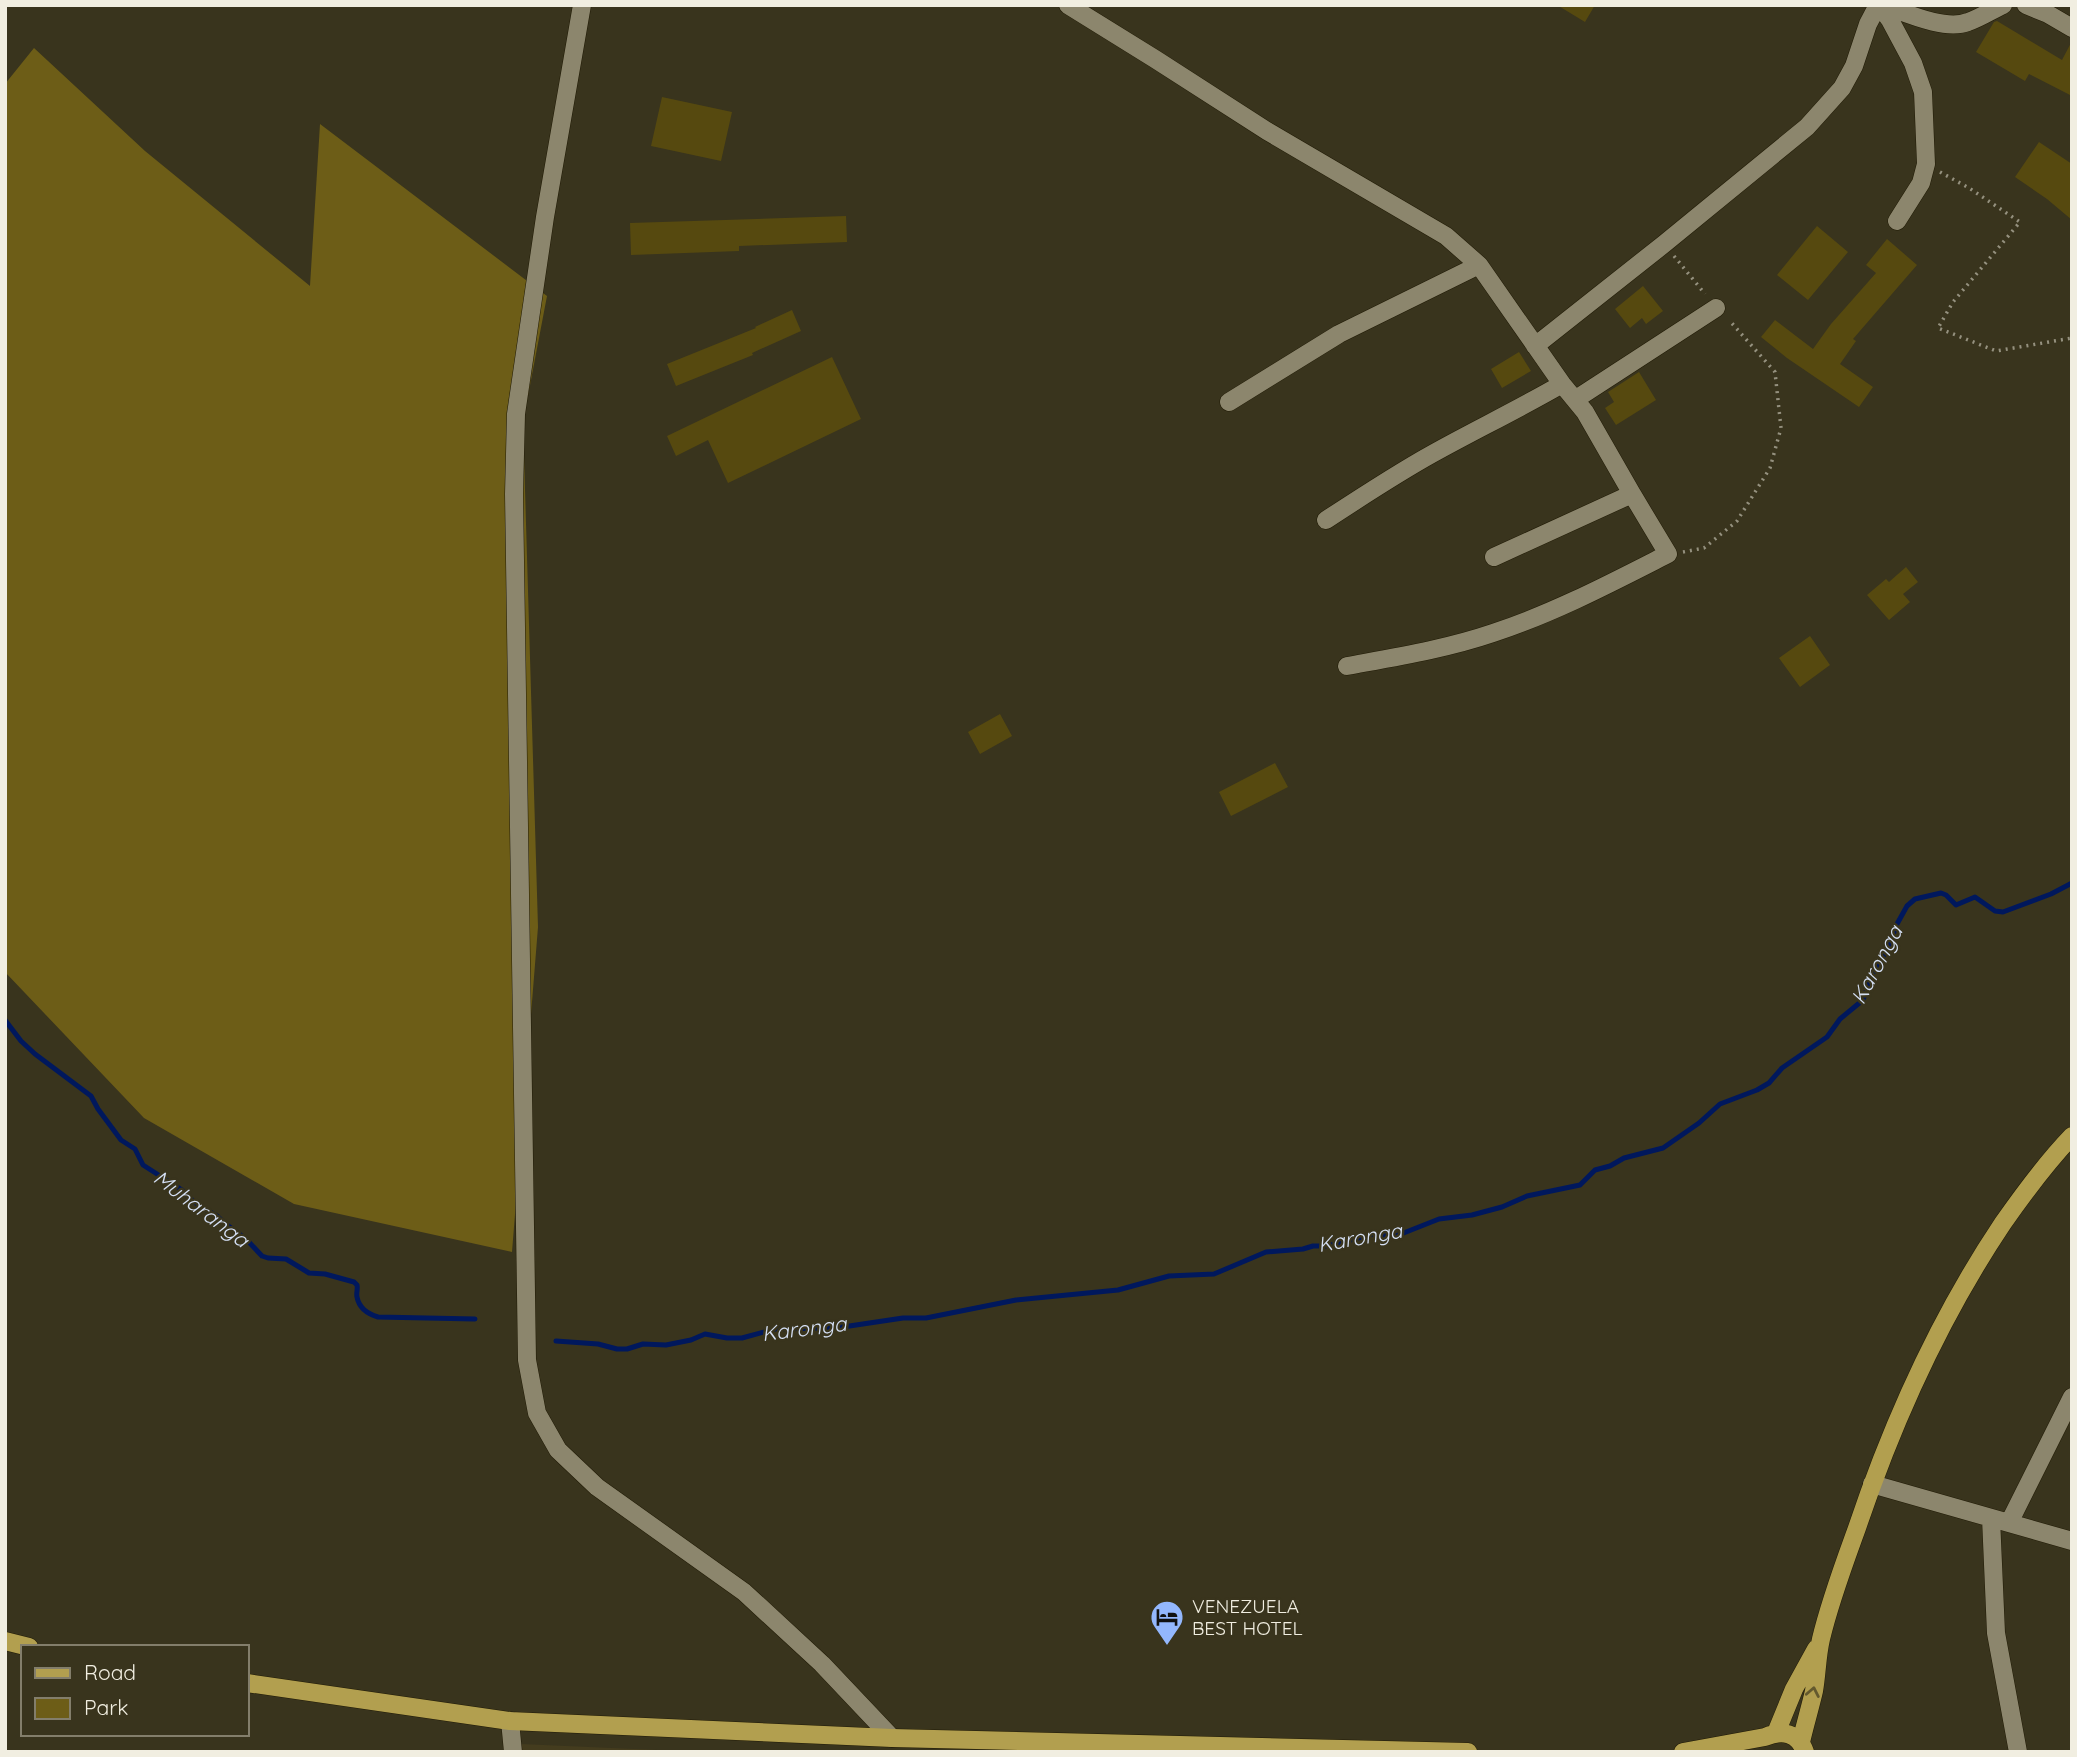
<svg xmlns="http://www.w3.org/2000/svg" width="2077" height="1757" font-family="Quicksand,sans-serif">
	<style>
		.built { fill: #443c1e }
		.green { fill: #6d5d17 }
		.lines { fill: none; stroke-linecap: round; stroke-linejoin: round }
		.stream { stroke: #00185d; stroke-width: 5 }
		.building { fill: #56490f }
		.minor-casing { stroke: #211b06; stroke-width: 19 }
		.primary-casing { stroke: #211b06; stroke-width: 19 }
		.path { stroke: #95917f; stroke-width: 3.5; stroke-dasharray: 2 5; stroke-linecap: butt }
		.minor { stroke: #8c866d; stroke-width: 18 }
		.primary { stroke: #b29f4f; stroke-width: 18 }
		.oneway { stroke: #63592e }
		.labels { text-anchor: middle; stroke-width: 5; stroke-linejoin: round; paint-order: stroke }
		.poi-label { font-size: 19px; fill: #f1eee1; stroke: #39341d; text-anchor: start }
		.water-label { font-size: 21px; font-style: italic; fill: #d5e0f5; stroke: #39341d }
	</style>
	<rect width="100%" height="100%" fill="#39341d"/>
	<!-- built -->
	<path class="built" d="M 521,1744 L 702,1752 L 522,1752 Z"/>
	<!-- green -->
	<path class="green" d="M 34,48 L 145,151 L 310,286 L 320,124 L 547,296 L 523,422 L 538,927 L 512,1252 L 294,1204 L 144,1118 L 5,972 L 5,84 Z"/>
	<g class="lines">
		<!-- stream -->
		<path class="stream" d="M 5,1020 L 21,1041 L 35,1054 L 91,1096 L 98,1109 L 121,1140 L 135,1149 L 143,1165 L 182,1190 L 187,1196 L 201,1207 L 217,1216 L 227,1225 L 246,1239 L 262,1256 L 268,1258 L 286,1259 L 309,1273 L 325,1274 L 354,1282 L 357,1285 C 358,1289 356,1293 357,1297 C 359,1308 368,1314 378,1317 L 475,1319
			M 556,1341 L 598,1344 L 617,1349 L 627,1349 L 643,1344 L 666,1345 L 691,1340 L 705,1334 L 727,1338 L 742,1338 L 775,1329 L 836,1328 L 903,1318 L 926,1318 L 1016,1300 L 1118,1290 L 1169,1276 L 1214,1274 L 1266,1252 L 1303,1249 L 1313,1246 L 1328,1246 L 1373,1234 L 1396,1236 L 1439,1219 L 1472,1215 L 1502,1207 L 1527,1196 L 1580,1185 L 1595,1170 L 1610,1166 L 1624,1158 L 1663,1148 L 1699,1123 L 1720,1104 L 1757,1090 L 1769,1083 L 1782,1068 L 1827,1037 L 1840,1019 L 1863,1000 L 1871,977 L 1878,963 L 1887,951 L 1897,924 L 1907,906 L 1915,899 L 1941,893 L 1946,895 L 1956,905 L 1975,897 L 1995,911 L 2003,912 L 2051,894 L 2072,883"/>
	</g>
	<!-- building -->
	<path class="building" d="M 1557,5 L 1595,5 L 1585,22 Z
		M 1997,21 L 2062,60 L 2072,41 L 2072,96 L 2029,74 L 2025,81 L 1976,52 L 1994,22 Z
		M 662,97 L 732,112 L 721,161 L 651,146 Z
		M 2039,142 L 2072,164 L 2072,220 L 2047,199 L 2015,177 Z
		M 846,216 L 847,242 L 739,246 L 739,251 L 631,255 L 630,223 Z
		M 1817,226 L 1848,252 L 1808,300 L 1777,275 Z
		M 1887,239 L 1917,265 L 1853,339 L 1856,341 L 1840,364 L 1873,387 L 1859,407 L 1787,358 L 1761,337 L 1775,320 L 1813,349 L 1831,324 L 1876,273 L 1866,265 Z
		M 1643,286 L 1663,311 L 1646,324 L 1642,318 L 1630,328 L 1615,309 Z
		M 792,310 L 801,331 L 752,353 L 753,355 L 676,386 L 667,364 L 756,328 L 755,327 Z
		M 1519,352 L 1531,371 L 1502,388 L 1491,369 Z
		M 832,357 L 861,419 L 728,483 L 708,440 L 676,456 L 667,436 Z
		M 1639,372 L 1656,400 L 1616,425 L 1605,408 L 1614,402 L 1608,392 Z
		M 1906,567 L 1918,582 L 1903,594 L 1910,602 L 1889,620 L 1867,595 L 1886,579 L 1889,582 Z
		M 1810,636 L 1830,665 L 1800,687 L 1779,658 Z
		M 1000,714 L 1012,736 L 980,754 L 968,732 Z
		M 1275,763 L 1288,787 L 1231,816 L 1219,792 Z"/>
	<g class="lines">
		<defs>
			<path id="minor" d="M 582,5 L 545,217 L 516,414 L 514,494 L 527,1360 L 537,1413 L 558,1450 L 597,1487 L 744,1592 L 822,1664 L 892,1738
				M 1068,5 L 1155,59 L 1267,131 L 1446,236 L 1479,265 L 1562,384 L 1585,412 L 1632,494
				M 1879,5 L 1890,20 L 1913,63 L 1923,92 L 1926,164 L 1921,183 L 1897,221
				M 1883,5 C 1906,13 1945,31 1968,22 C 1980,18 1992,10 2003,5
				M 2026,5 L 2048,14 L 2072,28
				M 1535,346 L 1664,244 L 1807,127 L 1842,88 L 1854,66 L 1868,24 L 1878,5
				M 1576,399 L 1716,308
				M 1229,402 L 1339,334 L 1479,265
				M 1326,520 C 1361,497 1396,474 1432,454 C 1475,430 1519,409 1562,384
				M 1347,666 C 1396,657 1446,649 1493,633 C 1554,613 1611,583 1668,554 L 1632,494 L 1494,557
				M 1872,1484 L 2072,1541
				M 1991,1518 L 1996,1633 L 2018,1752
				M 2009,1523 L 2072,1397
				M 510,1721 L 513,1752"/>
			<path id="primary" d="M 5,1641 L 29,1647
				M 247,1683 L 510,1721 L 892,1738 L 1468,1752
				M 1776,1733 L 1794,1689 L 1816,1649
				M 1801,1742 C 1805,1725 1810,1708 1814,1691 C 1817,1674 1817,1656 1821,1639 C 1830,1601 1844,1564 1857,1528 C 1893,1421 1940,1317 2003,1223 C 2024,1193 2046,1163 2072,1136
				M 1683,1752 L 1765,1737 C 1782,1730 1798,1732 1805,1752"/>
		</defs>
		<!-- minor casing -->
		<use href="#minor" class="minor-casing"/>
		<!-- primary casing -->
		<use href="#primary" class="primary-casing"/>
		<!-- path -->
		<path class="path" d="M 1940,172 L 1969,188 L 2020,222 L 1953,302 L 1938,328 L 1996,351 L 2072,338
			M 1674,256 L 1705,294
			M 1683,552 L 1704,548 L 1737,521 L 1770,468 L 1781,428 L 1775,372 L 1729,320"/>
		<!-- minor -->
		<use href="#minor" class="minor"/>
		<!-- primary -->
		<use href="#primary" class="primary"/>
	</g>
	<!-- one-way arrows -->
	<defs><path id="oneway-chevron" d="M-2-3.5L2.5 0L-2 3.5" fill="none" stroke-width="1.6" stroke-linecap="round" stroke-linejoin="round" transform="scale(1.75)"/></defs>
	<use class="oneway" href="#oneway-chevron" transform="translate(1813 1692) rotate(-79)"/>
	<!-- icons -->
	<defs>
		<symbol id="hotel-pin" viewBox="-11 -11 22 30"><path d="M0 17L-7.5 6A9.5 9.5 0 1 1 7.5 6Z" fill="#93b7fd" stroke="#39341d"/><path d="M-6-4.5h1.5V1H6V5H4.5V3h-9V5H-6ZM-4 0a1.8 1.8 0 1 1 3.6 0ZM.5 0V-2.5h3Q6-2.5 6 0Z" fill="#111"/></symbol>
	</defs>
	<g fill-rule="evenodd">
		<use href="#hotel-pin" x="1148" y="1598" width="38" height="52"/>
	</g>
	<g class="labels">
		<!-- poi labels -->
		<g class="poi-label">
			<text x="1192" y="1613">VENEZUELA<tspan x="1192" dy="22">BEST HOTEL</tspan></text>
		</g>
		<!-- water labels -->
		<g class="water-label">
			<text transform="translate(1877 965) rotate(-62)" y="7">Karonga</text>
			<text transform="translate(201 1209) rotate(37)" y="7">Muharanga</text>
			<text transform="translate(1360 1238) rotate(-10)" y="7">Karonga</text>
			<text transform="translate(804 1329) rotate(-7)" y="7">Karonga</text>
		</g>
	</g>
	<!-- border -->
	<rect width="2077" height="1757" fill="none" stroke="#f1eee1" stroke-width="14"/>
	<!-- legend -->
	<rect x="21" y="1645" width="228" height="91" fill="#39341d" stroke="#837e6b" stroke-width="2"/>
	<rect x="35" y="1668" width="35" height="10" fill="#b29f4f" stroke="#837e6b" stroke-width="2"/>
	<text x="84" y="1680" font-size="21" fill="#f1eee1">Road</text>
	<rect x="35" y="1698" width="35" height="21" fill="#6d5d17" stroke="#837e6b" stroke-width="2"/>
	<text x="84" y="1715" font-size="21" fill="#f1eee1">Park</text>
</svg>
